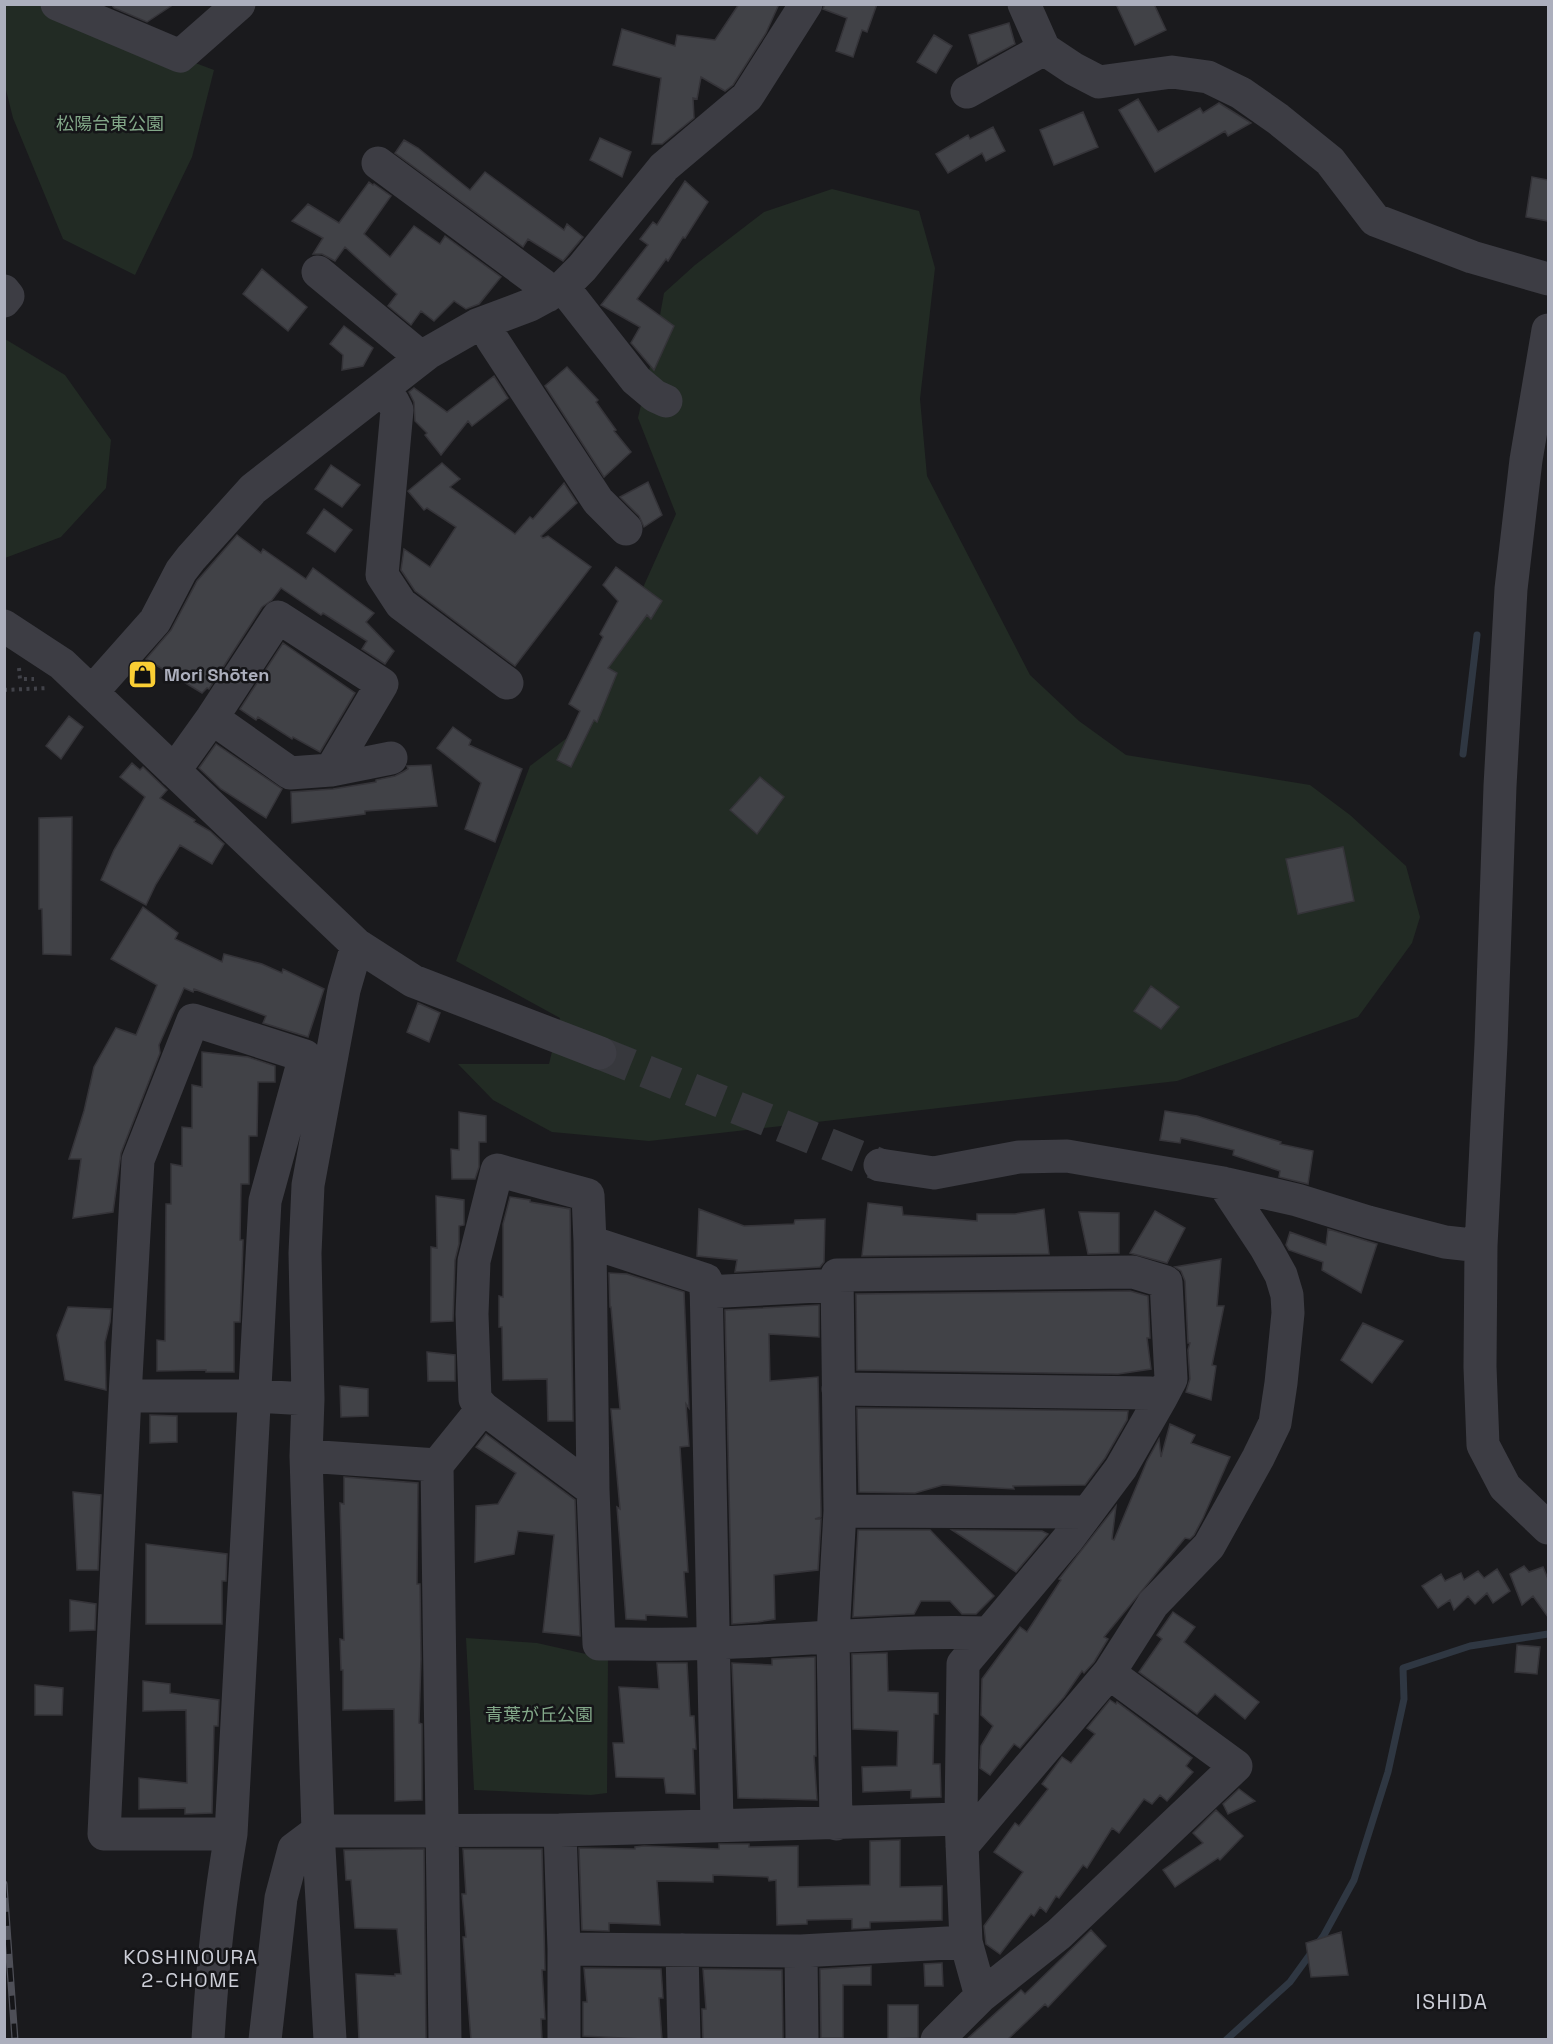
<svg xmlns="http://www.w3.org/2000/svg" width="1553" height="2044" font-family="'Space Grotesk','Noto Sans JP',sans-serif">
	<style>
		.green { fill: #222b24 }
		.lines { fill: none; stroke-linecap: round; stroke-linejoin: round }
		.stream { stroke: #2f3742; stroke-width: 7 }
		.building { fill: #414247; stroke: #353439; stroke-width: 1.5 }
		.minor-tunnel { stroke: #37383d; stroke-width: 33; stroke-dasharray: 33 16; stroke-linecap: butt }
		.path { stroke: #414249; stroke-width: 4; stroke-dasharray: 3 4.5; stroke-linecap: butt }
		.minor { stroke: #3d3d44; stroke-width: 33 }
		.rail-casing { stroke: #4e4f57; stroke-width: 7 }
		.rail { stroke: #151518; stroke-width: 4.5; stroke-dasharray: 14; stroke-linecap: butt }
		.labels { text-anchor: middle; stroke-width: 5; stroke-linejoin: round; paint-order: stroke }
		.park-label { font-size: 18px; fill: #83a889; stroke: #151518 }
		.poi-label { font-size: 18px; font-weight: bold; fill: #acafbd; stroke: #151518; text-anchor: start }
		.neighbourhood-label { font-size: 20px; letter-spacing: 1.5px; fill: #cdcfd8; stroke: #151518 }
		.quarter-label { font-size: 21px; letter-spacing: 1.5px; fill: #cdcfd8; stroke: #151518 }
	</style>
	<rect width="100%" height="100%" fill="#1a1a1d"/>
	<!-- green -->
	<path class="green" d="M 4,5 L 41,5 L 214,70 L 192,157 L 135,275 L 63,239 L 13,118 L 5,86 Z
		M 832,189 L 919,211 L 935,268 L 920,399 L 927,476 L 1030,675 L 1079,721 L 1126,755 L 1310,785 L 1350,815 L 1406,866 L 1420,917 L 1412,943 L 1358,1017 L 1177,1081 L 649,1141 L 552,1132 L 493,1100 L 458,1064 L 549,1064 L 560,1018 L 456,961 L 530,766 L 580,728 L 676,514 L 638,418 L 654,349 L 664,293 L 695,265 L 764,212 Z
		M 5,339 L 65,375 L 111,440 L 106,488 L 61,537 L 5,558 Z
		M 466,1638 L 537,1643 L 608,1659 L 607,1793 L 591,1795 L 474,1790 Z"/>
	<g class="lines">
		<!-- stream -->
		<path class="stream" d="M 1463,754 L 1477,635
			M 1226,2040 L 1290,1982 L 1324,1935 L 1354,1880 L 1388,1772 L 1404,1699 L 1403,1668 L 1470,1646 L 1548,1634"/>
	</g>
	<!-- building -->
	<path class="building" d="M 111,4 L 174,4 L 147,22 L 114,8 Z
		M 739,4 L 779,4 L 766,33 L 733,85 L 725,91 L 701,77 L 697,99 L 693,98 L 694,118 L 662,144 L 652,144 L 661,78 L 613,65 L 622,29 L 675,46 L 677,35 L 715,40 Z
		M 825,4 L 877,4 L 867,32 L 862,30 L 853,57 L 836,51 L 847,18 L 823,9 Z
		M 1116,4 L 1154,4 L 1166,30 L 1135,45 Z
		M 1009,23 L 1015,44 L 978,64 L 969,35 Z
		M 934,35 L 952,46 L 936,73 L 917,62 Z
		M 1138,99 L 1158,132 L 1200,108 L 1203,113 L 1219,103 L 1251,123 L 1228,136 L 1225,131 L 1155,172 L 1119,110 Z
		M 1083,112 L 1098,147 L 1054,165 L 1040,130 Z
		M 993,127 L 1005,151 L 986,161 L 982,153 L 948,173 L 936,154 L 968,135 L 970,139 Z
		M 600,138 L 631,152 L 622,177 L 590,160 Z
		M 404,140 L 418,148 L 470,190 L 485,172 L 564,230 L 567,224 L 583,237 L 563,261 L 528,239 L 523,247 L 395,153 Z
		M 1532,177 L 1548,180 L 1548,221 L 1526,217 Z
		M 685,181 L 708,202 L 685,238 L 683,237 L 668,261 L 666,259 L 637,299 L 674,326 L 654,370 L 631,343 L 640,327 L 601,305 L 648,245 L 640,239 L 653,222 L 657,225 Z
		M 369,182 L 373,185 L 374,184 L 391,196 L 364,234 L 390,257 L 414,226 L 440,244 L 445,236 L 501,277 L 479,304 L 466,309 L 454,301 L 434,321 L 421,311 L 411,325 L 388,306 L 397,294 L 345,247 L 335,261 L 322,254 L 313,254 L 323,238 L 292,221 L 308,204 L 339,223 Z
		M 262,269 L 307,307 L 288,331 L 243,294 Z
		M 344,326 L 373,348 L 363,366 L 342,370 L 343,355 L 330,344 Z
		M 567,367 L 598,400 L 596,402 L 616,430 L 614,431 L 631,452 L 604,477 L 545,386 Z
		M 494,376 L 508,398 L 472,426 L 468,421 L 441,455 L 425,435 L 427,433 L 415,421 L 414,402 L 409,392 L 414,388 L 447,412 Z
		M 442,463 L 460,479 L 450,487 L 515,534 L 530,517 L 533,519 L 564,483 L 577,503 L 541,536 L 543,538 L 548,536 L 591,567 L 515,666 L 415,591 L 401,570 L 404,549 L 430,567 L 456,527 L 427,508 L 424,510 L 408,491 Z
		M 331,465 L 360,485 L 342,507 L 315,489 Z
		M 648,482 L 662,515 L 644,527 L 639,516 L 620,497 Z
		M 324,509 L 352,530 L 335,552 L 307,533 Z
		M 237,535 L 261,553 L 263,549 L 306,579 L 313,568 L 374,613 L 366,622 L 394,651 L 385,664 L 362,649 L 367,641 L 323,613 L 321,615 L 281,588 L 272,600 L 262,607 L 209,689 L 207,688 L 202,693 L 146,659 L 171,630 L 197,581 Z
		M 616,567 L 662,601 L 651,619 L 647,615 L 608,668 L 617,673 L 597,722 L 594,720 L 571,767 L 557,760 L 580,711 L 569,704 L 603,637 L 600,634 L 618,601 L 603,585 Z
		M 283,643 L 355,693 L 320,752 L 293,737 L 292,739 L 258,717 L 256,720 L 240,709 Z
		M 69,716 L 83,727 L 61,759 L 46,746 Z
		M 453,727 L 471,740 L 469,745 L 522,769 L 495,842 L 465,829 L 481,783 L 437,748 Z
		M 216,744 L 282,789 L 266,818 L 221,789 L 199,768 Z
		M 132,763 L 140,770 L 143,767 L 167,790 L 160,798 L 195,820 L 194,822 L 210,831 L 224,844 L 212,864 L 180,845 L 156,884 L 146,905 L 101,880 L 114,850 L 145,797 L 120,777 Z
		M 431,765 L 437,806 L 365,811 L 365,814 L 292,823 L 291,792 L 333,789 L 376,782 L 376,780 L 395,776 L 403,772 L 408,769 L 407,766 Z
		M 760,777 L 784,797 L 757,834 L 730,810 Z
		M 72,817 L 71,955 L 43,954 L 42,909 L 39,909 L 39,818 Z
		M 1343,847 L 1354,901 L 1298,914 L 1286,859 Z
		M 143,907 L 178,933 L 175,939 L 222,962 L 224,954 L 262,964 L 282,973 L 283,969 L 324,989 L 308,1037 L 263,1023 L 266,1016 L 194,989 L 193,992 L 184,988 L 159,1045 L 160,1053 L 121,1153 L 113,1212 L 73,1218 L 81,1159 L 69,1159 L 84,1111 L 94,1067 L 116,1028 L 136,1035 L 157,985 L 111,959 Z
		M 1151,986 L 1179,1007 L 1161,1029 L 1134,1011 Z
		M 418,1003 L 440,1013 L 429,1042 L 407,1032 Z
		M 202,1052 L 248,1057 L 275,1066 L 275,1082 L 258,1082 L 257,1136 L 249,1136 L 249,1184 L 241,1184 L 240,1240 L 243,1240 L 242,1272 L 240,1322 L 234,1322 L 234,1372 L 206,1372 L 206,1370 L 157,1371 L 157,1340 L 165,1341 L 166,1204 L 171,1204 L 171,1164 L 182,1166 L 182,1127 L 192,1128 L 192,1085 L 202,1087 Z
		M 1165,1111 L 1197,1116 L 1281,1142 L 1280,1144 L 1313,1151 L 1308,1184 L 1279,1177 L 1280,1171 L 1233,1155 L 1234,1150 L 1181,1138 L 1180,1143 L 1160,1140 Z
		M 459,1112 L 486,1116 L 486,1142 L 479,1142 L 479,1167 L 475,1179 L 452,1179 L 451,1149 L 459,1150 Z
		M 436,1196 L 464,1200 L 464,1225 L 459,1226 L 459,1244 L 455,1260 L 453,1321 L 431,1322 L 431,1247 L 437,1248 Z
		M 510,1197 L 530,1200 L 530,1202 L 570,1209 L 573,1421 L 548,1421 L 547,1379 L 503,1380 L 502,1327 L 499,1327 L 499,1296 L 503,1297 L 503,1224 Z
		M 868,1203 L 902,1207 L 903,1215 L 977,1221 L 977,1214 L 1015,1214 L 1044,1209 L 1049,1254 L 862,1256 Z
		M 699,1209 L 744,1226 L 794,1224 L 795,1220 L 825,1219 L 824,1262 L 820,1267 L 735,1272 L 737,1260 L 697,1256 Z
		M 1155,1211 L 1185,1228 L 1167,1263 L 1130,1253 Z
		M 1079,1212 L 1119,1213 L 1119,1253 L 1088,1254 Z
		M 1328,1229 L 1377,1244 L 1361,1293 L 1322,1270 L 1323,1262 L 1289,1250 L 1286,1245 L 1290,1232 L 1326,1245 Z
		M 1221,1259 L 1217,1306 L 1224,1306 L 1212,1365 L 1216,1366 L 1211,1400 L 1186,1392 L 1190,1379 L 1188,1350 L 1190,1343 L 1188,1343 L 1185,1281 L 1181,1271 L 1175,1267 Z
		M 609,1273 L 627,1274 L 684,1292 L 689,1408 L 686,1404 L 689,1446 L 680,1447 L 688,1572 L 684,1572 L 687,1617 L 646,1615 L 646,1620 L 626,1619 L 617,1507 L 620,1509 L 611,1409 L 620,1409 L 611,1307 L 610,1307 Z
		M 1130,1291 L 1148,1296 L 1150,1338 L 1147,1338 L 1151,1369 L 1118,1374 L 857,1370 L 856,1294 Z
		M 819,1305 L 819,1337 L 769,1334 L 770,1381 L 818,1377 L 821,1511 L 821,1517 L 815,1519 L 821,1519 L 818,1570 L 774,1575 L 775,1619 L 758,1622 L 732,1624 L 725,1310 Z
		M 68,1307 L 111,1309 L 110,1322 L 105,1342 L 106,1390 L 65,1380 L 57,1335 Z
		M 1363,1323 L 1403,1341 L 1372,1383 L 1341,1360 Z
		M 427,1352 L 455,1355 L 455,1381 L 428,1381 Z
		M 340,1386 L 368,1389 L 368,1416 L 341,1417 Z
		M 857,1408 L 1128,1411 L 1127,1420 L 1105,1458 L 1085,1485 L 1013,1486 L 1014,1489 L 943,1485 L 915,1493 L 859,1492 Z
		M 150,1415 L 177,1416 L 177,1442 L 150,1443 Z
		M 1170,1424 L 1195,1435 L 1191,1443 L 1230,1457 L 1203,1518 L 1194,1535 L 1190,1539 L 1185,1538 L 1104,1637 L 1108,1639 L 1094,1662 L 1084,1673 L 1082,1671 L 1064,1697 L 1020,1748 L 1014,1744 L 990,1775 L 980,1768 L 981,1746 L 993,1726 L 981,1715 L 982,1679 L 1020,1627 L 1027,1632 L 1061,1580 L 1059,1579 L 1116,1506 L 1112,1539 L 1114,1540 L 1147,1461 L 1159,1439 L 1161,1457 Z
		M 486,1434 L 575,1500 L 580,1636 L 543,1632 L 554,1535 L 518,1531 L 514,1554 L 475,1562 L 476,1506 L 498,1504 L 516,1473 L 476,1447 Z
		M 344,1477 L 418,1483 L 417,1584 L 420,1584 L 421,1659 L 419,1723 L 422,1724 L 422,1800 L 395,1801 L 394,1709 L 343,1710 L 343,1670 L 341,1670 L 340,1639 L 344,1640 L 340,1503 L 344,1504 Z
		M 73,1492 L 101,1495 L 98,1570 L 77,1570 Z
		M 858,1530 L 930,1530 L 994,1596 L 976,1614 L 962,1614 L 950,1601 L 921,1601 L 914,1614 L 853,1617 Z
		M 952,1530 L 1042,1531 L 1048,1534 L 1016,1572 Z
		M 146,1544 L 227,1554 L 226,1581 L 222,1581 L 222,1624 L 146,1624 Z
		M 1524,1566 L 1529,1572 L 1543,1567 L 1548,1579 L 1548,1617 L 1533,1596 L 1522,1605 L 1510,1574 Z
		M 1497,1569 L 1510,1591 L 1493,1603 L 1487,1593 L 1475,1604 L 1468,1596 L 1454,1610 L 1450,1600 L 1438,1608 L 1422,1586 L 1441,1574 L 1445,1581 L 1461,1573 L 1464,1580 L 1478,1571 L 1484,1578 Z
		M 70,1600 L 96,1604 L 95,1630 L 70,1631 Z
		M 1173,1612 L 1195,1627 L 1184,1642 L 1259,1702 L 1245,1719 L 1215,1694 L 1197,1714 L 1139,1672 L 1162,1639 L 1157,1635 Z
		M 1517,1645 L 1540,1647 L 1537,1674 L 1515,1672 Z
		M 887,1653 L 888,1691 L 938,1693 L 938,1714 L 934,1714 L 933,1764 L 940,1764 L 941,1797 L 911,1798 L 911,1790 L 863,1792 L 862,1767 L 897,1766 L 898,1731 L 853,1729 L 852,1654 Z
		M 815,1657 L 816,1756 L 814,1756 L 817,1800 L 738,1798 L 732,1663 L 772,1665 L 772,1659 Z
		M 657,1663 L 687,1663 L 690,1716 L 694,1716 L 696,1749 L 693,1749 L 695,1794 L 666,1793 L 664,1778 L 616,1777 L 613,1743 L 624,1743 L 619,1687 L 659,1689 Z
		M 143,1681 L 170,1684 L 170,1693 L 219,1700 L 218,1726 L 214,1726 L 212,1813 L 185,1814 L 185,1808 L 139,1809 L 139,1778 L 187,1783 L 186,1710 L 143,1711 Z
		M 35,1685 L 63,1688 L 62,1715 L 35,1715 Z
		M 1110,1700 L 1116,1704 L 1117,1702 L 1192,1758 L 1186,1766 L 1193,1772 L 1167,1801 L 1160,1795 L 1152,1804 L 1144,1799 L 1119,1833 L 1112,1828 L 1087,1868 L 1083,1865 L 1059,1898 L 1056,1896 L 1046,1912 L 1040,1907 L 1034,1916 L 1031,1914 L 1000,1954 L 986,1944 L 984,1926 L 1023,1872 L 994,1852 L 1015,1823 L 1019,1826 L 1048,1789 L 1042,1784 L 1062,1757 L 1071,1763 L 1095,1734 L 1087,1728 Z
		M 1239,1789 L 1255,1801 L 1228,1814 L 1223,1804 Z
		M 1216,1810 L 1243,1836 L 1220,1860 L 1218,1858 L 1175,1887 L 1163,1870 L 1203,1843 L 1193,1833 Z
		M 900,1840 L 900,1887 L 942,1886 L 942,1920 L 870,1922 L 870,1928 L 852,1929 L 852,1919 L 807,1920 L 807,1924 L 777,1925 L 776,1880 L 769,1881 L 768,1877 L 713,1875 L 713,1882 L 657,1881 L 660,1925 L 609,1923 L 609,1931 L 582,1930 L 579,1848 L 635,1849 L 635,1847 L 644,1846 L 719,1849 L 719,1844 L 749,1844 L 749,1847 L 798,1846 L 798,1887 L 870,1885 L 870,1841 Z
		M 424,1849 L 426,2040 L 359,2040 L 356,1974 L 395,1976 L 395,1974 L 401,1974 L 397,1929 L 355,1928 L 351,1880 L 346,1880 L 344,1850 Z
		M 463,1849 L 542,1849 L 545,1970 L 542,1970 L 545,2019 L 541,2019 L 542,2040 L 471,2040 L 463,1937 L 466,1937 L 462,1894 L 466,1894 Z
		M 1091,1930 L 1106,1946 L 1048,2007 L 1045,2004 L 1007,2040 L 966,2040 L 1021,1990 L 1025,1994 Z
		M 1341,1932 L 1348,1975 L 1311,1977 L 1306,1943 Z
		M 942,1963 L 943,1986 L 925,1986 L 924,1964 Z
		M 871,1966 L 871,1985 L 843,1985 L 843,2038 L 821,2038 L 820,1969 Z
		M 584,1968 L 661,1969 L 663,1998 L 659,1998 L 662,2040 L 583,2036 L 583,2002 L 587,2002 Z
		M 703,1969 L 782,1970 L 783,2040 L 703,2040 L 702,2009 L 706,2009 Z
		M 888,2005 L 918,2005 L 918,2038 L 888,2039 Z"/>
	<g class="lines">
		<!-- minor-tunnel -->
		<path class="minor-tunnel" d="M 600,1053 L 880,1165"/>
		<!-- path -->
		<path class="path" d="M 19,668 L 20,679 L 34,679
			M 4,690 L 48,688"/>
		<!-- minor -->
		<path class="minor" d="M 57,4 L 180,56 L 239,4
			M 1024,4 L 1044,49 L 1074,69 L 1099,82 L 1172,72 L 1208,77 L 1241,93 L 1278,119 L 1330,161 L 1375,220 L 1472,257 L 1548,279
			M 967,92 L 1044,49
			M 378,163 L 543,285 L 547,296
			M 318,272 L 411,349 L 420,359
			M 563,287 L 636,380 L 655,396 L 666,401
			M 4,291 L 8,296 L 4,301
			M 485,322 L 492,339 L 598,501 L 626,529
			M 1548,330 L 1526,460 L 1511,589 L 1500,786 L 1491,1044 L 1481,1246 L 1480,1367 L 1483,1445 L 1505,1487 L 1548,1528
			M 382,389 L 393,402 L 397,410 L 382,575 L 401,604 L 507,683
			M 4,626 L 62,664 L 357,945 L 344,990 L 308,1185 L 305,1253 L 308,1399 L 306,1456 L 318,1831 L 330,2040
			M 92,692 L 155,621 L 181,571 L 191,558 L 253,489 L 428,353 L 477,325 L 530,305 L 563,287 L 582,268 L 664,167 L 747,97 L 806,4
			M 212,718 L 290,773 L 331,770 L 391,758
			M 174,771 L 212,718 L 278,617 L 382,684 L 331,770
			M 357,945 L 413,981 L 600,1053
			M 880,1165 L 934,1173 L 1019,1157 L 1067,1156 L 1223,1183 L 1297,1200 L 1368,1222 L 1445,1242 L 1481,1246
			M 590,1242 L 588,1195 L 497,1170 L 474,1261 L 472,1314 L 475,1399 L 483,1408 L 593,1490
			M 706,1292 L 837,1285
			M 838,1389 L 1151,1393 L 1161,1398
			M 125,1396 L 104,1834 L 231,1834 L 265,1201 L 305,1056 L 193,1020 L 138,1160 L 125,1396 L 254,1396 L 308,1399
			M 306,1456 L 437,1465
			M 840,1511 L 1088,1512
			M 836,1824 L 833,1636 L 840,1511 L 837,1275 L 1133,1272 L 1166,1282 L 1171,1379 L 1161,1398 L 1121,1468 L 1068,1539 L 963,1664 L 961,1819 L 966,1942 L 981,1996
			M 717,1825 L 706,1280 L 590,1242 L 593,1490 L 599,1644 C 637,1644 676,1645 714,1643 C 806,1640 897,1630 989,1633
			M 560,1830 L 564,1949 L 564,2040
			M 962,1846 L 1109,1673 L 1153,1604 L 1209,1546 L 1258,1458 L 1275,1423 L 1281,1383 L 1288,1313 L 1287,1295 L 1281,1275 L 1266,1248 L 1223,1183
			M 564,1949 L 801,1951 L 966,1942
			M 682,1950 L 684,2040
			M 801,1951 L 802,2040
			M 208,2040 C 212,1970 219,1903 231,1834
			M 265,2040 L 281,1898 L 294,1849 L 318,1831 L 560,1830 L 961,1819
			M 445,2040 L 437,1465 L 483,1408
			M 937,2040 L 981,1996 L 1059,1934 L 1236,1766 L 1109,1673"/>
		<defs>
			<path id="rail" d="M 4,1884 L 15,2040"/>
		</defs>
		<!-- rail casing -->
		<use href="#rail" class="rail-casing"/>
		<!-- rail -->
		<use href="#rail" class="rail"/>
	</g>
	<!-- icons -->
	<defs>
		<symbol id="shop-square" viewBox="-11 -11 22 22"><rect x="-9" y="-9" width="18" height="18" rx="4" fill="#face34" stroke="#151518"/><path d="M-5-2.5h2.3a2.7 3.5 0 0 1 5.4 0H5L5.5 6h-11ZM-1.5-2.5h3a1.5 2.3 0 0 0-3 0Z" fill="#111"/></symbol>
	</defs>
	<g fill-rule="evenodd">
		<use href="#shop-square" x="126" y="658" width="33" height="33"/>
	</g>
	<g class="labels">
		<!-- park labels -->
		<g class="park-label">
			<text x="110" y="130">松陽台東公園</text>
			<text x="539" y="1721">青葉が丘公園</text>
		</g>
		<!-- poi labels -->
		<g class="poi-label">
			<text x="164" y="681">Mori Shōten</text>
		</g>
		<!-- neighbourhood labels -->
		<g class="neighbourhood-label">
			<text x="191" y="1964">KOSHINOURA<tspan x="191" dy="23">2-CHOME</tspan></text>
		</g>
		<!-- quarter labels -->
		<g class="quarter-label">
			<text x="1452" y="2009">ISHIDA</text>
		</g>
	</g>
	<!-- border -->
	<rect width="1553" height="2044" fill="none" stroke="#acafbd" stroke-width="12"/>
</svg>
